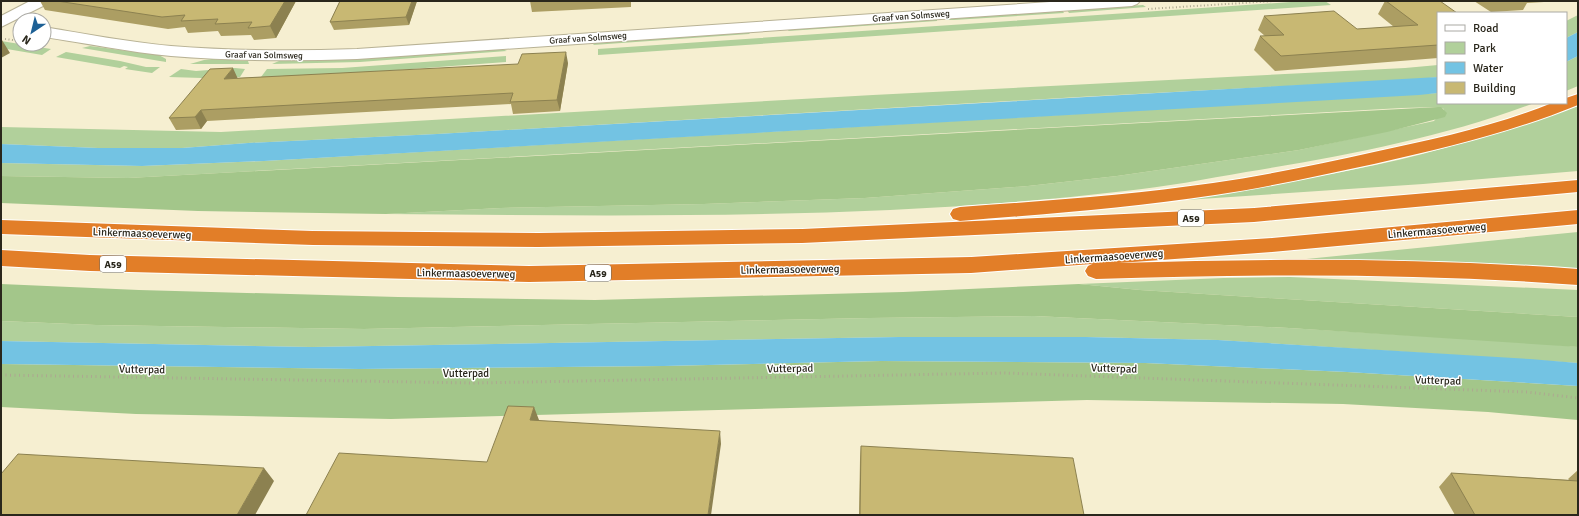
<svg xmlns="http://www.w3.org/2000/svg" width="1579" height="516" font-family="Signika,sans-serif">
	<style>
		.green { fill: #b1d09b }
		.forest { fill: #a3c68a }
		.water { fill: #73c3e3 }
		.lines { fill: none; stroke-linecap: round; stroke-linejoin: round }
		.minor-casing { stroke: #b8b295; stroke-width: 2 }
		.highway-casing { stroke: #fff; stroke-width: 2 }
		.path-far1 { stroke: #ada890; stroke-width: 2; stroke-dasharray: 1 2.5; stroke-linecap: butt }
		.path { stroke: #ada890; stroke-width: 3; stroke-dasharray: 1 3.5; stroke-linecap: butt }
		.minor { fill: #fff; fill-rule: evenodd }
		.highway { fill: #e27e28; fill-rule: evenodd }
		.wall { fill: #ac9e63 }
		.shaded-wall { fill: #8c8150 }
		.building { fill: #c8b873; stroke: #8c8150 }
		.labels { text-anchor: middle; stroke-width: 3; stroke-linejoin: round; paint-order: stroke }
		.far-street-label { font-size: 9px; fill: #2a271c; stroke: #fff }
		.shield { fill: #fff; stroke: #6a6860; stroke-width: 1 }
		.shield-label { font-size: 10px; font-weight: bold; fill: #2a271c }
		.street-label { font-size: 11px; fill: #2a271c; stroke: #fff }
	</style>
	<rect width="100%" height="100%" fill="#f6efd1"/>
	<!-- green -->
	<path class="green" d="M 1305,1 L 1325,1 L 1331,5 L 598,55 L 598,49 Z
		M 1143,5 L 1146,7 L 1069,13 L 1067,10 Z
		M 1062,10 L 1064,13 L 954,20 L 947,20 L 946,18 Z
		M 1578,15 L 1578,32 L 1566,38 L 1566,21 Z
		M 937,19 L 937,21 L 788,31 L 790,28 Z
		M 751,32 L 749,34 L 593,45 L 595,43 Z
		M 1,41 L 51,49 L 42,55 L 1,48 Z
		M 90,46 L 159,55 L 166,59 L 166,62 L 82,48 Z
		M 502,49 L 507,51 L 360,62 L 272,64 L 279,61 L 309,61 Z
		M 66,52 L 120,61 L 146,67 L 160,67 L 152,73 L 125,69 L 128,67 L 124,66 L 120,68 L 56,57 Z
		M 506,56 L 506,62 L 331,75 L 261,77 L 267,69 L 342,68 Z
		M 1578,56 L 1578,86 L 1566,91 L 1566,62 Z
		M 212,59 L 248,61 L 249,64 L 190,64 L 204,60 Z
		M 1438,65 L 1438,77 L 1420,79 L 1079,97 L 437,134 L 248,143 L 182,148 L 98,148 L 1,144 L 1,127 L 221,132 L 873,95 L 1405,68 Z
		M 235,68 L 245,69 L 240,77 L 202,78 L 169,77 L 181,69 L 196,71 Z
		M 1438,93 L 1438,103 L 1534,103 C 1442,138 1343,156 1246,172 C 1206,179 1165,187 1125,191 C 880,220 632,216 386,214 L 501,208 L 704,204 L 865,198 L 1028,186 L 1117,176 L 1299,150 L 1434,121 L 1444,109 L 1438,107 L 1402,108 L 128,178 L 1,176 L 1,163 L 142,166 L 264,161 Z
		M 1578,106 L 1578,171 L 1423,184 L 1140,203 C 1212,193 1285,184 1356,169 C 1432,154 1505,131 1578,106 Z
		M 1578,232 L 1578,273 L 1276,262 Z
		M 1290,277 L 1578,290 L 1578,317 L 1140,290 L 1079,284 L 1224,278 Z
		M 1034,316 L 1289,328 L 1539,343 L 1578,347 L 1578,363 L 1218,340 L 1086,337 L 899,337 L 312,347 L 1,341 L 1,321 L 96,325 L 364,329 L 870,318 Z"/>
	<!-- forest -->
	<path class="forest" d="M 1438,107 L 1441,107 L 1447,113 L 1445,117 L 1387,132 L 1299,150 L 1117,176 L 1028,186 L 865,198 L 704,204 L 501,208 L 386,214 L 198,211 L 1,203 L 1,176 L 128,178 Z
		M 1,284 L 139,290 L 398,297 L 595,300 L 903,292 L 1079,284 L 1140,290 L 1578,317 L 1578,347 L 1289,328 L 1034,316 L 870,318 L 364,329 L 96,325 L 1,321 Z
		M 881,361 L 1145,363 L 1347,372 L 1578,386 L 1578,420 L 1488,412 L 1343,404 L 1087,400 L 391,419 L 136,414 L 1,407 L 1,364 L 359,369 L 664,366 Z"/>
	<!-- water -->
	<path class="water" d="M 1578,32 L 1578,56 L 1566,62 L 1566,38 Z
		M 1438,77 L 1438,93 L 1419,95 L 264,161 L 142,166 L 1,163 L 1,144 L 98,148 L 182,148 L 248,143 L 437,134 Z
		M 899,337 L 1086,337 L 1218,340 L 1530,359 L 1578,363 L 1578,386 L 1347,372 L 1145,363 L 881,361 L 664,366 L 359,369 L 1,364 L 1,341 L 312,347 Z"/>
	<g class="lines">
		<defs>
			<path id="minor" d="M 30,1 L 50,1 L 47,4 L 1,27 L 1,16 Z
				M 1065,1 L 1140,1 L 1137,4 L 1132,6 L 357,59 C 295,61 233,61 171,56 C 128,52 86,43 44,37 L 44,27 C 86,34 128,42 171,46 C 233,51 295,51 357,49 Z"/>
			<path id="highway" d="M 1578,94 L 1578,105 C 1512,132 1444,148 1374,164 C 1321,175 1269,187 1215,195 C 1131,208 1045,214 960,221 L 953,219 L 950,214 L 953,209 L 960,207 C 1045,201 1129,195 1213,183 C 1268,175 1321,164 1374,152 C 1435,139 1495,126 1552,103 L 1566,103 L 1566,98 Z
				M 1578,180 L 1578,192 L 1254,222 L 802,243 L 538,247 L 313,245 L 1,234 L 1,220 L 313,231 L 538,233 L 802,229 L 1254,208 Z
				M 1578,210 L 1578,224 L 1272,252 L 1119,263 C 1273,258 1425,258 1578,269 L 1578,285 C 1417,273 1257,274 1096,279 L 1088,276 L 1085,271 L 1088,266 L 1092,264 L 971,273 L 529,282 L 90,271 L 1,266 L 1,250 L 90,255 L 529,266 L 971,257 L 1272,238 Z"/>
		</defs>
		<!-- minor casing -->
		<use href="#minor" class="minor-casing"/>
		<!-- highway casing -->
		<use href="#highway" class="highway-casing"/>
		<!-- path-far1 -->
		<path class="path-far1" d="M 1148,9 L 1274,1
			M 5,39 L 20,41"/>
		<!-- path -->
		<path class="path" d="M 1,375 L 474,383 L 1005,373 L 1527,392 L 1578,398"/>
		<!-- minor -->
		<use href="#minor" class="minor"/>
		<!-- highway -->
		<use href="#highway" class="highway"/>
	</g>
	<!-- wall -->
	<path class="wall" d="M 40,1 L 296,1 L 276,38 L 254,40 L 251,35 L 221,36 L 218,31 L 188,33 L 185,27 L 168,29 L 45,10 Z
		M 340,1 L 417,1 L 409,25 L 334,30 L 330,22 Z
		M 530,1 L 631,1 L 631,7 L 532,12 Z
		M 1385,1 L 1440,1 L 1438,13 L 1438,58 L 1275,71 L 1254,50 L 1260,36 L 1265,36 L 1258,30 L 1264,16 L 1357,29 L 1394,27 L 1378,14 Z
		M 1474,1 L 1545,1 L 1544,2 L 1527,3 L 1523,10 L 1491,12 Z
		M 568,63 L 560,111 L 513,114 L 511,104 L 207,121 L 201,129 L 176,130 L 169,118 L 238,78 Z
		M 861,446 L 1084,515 L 859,515 L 860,459 Z
		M 1578,470 L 1578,515 L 1455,515 L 1439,487 L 1451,473 L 1569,480 L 1568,479 Z"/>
	<!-- shaded-wall -->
	<path class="shaded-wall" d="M 285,1 L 296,1 L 276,38 L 270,26 Z
		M 412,1 L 417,1 L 409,25 L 406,17 Z
		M 2,40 L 10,53 L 1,58 L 1,41 Z
		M 566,52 L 568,63 L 560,111 L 557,100 Z
		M 233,68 L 238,79 L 224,79 Z
		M 201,110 L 207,121 L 201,129 L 195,117 Z
		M 534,407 L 539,420 L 534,434 L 530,420 Z
		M 720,431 L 721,444 L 711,515 L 708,515 Z
		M 264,468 L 274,481 L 255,515 L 237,515 Z"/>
	<!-- building -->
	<path class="building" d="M 57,1 L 285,1 L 270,26 L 248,28 L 252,22 L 215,24 L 218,19 L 181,21 L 185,15 L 162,17 Z
		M 340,1 L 412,1 L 406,17 L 330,22 Z
		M 1386,1 L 1440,1 L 1457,13 L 1438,13 L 1438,45 L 1281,56 L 1260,36 L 1284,35 L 1264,16 L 1334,11 L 1357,29 L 1418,25 Z
		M 566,52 L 557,100 L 510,102 L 513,93 L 201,110 L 195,117 L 169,118 L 210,69 L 233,68 L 224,79 L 262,77 L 518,64 L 522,54 Z
		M 508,406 L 534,407 L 530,420 L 720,431 L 708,515 L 306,515 L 339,453 L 487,462 Z
		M 861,446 L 1073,458 L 1084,515 L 860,515 Z
		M 18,454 L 264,468 L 237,515 L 1,515 L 1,474 Z
		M 1451,473 L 1578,481 L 1578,515 L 1475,515 Z"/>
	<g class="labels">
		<!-- far-street labels -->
		<g class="far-street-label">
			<text transform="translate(911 16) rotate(-4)" y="3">Graaf van Solmsweg</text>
			<text transform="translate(588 38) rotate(-4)" y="3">Graaf van Solmsweg</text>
			<text transform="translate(264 55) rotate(1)" y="3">Graaf van Solmsweg</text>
		</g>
		<!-- shield labels -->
		<g class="shield">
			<rect x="1178" y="210" width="26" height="16" rx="3"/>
			<rect x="100" y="256" width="26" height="16" rx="3"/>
			<rect x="585" y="265" width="26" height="16" rx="3"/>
		</g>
		<g class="shield-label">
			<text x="1191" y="222">A59</text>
			<text x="113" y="268">A59</text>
			<text x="598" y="277">A59</text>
		</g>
		<!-- street labels -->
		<g class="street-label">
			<text transform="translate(1437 230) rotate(-5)" y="4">Linkermaasoeverweg</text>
			<text transform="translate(142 233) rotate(2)" y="4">Linkermaasoeverweg</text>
			<text transform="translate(1114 256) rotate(-4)" y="4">Linkermaasoeverweg</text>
			<text transform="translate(790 269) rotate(-1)" y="4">Linkermaasoeverweg</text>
			<text transform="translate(466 273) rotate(1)" y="4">Linkermaasoeverweg</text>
			<text transform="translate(790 368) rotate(-1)" y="4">Vutterpad</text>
			<text transform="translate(1114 368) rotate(2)" y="4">Vutterpad</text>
			<text transform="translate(142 369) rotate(1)" y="4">Vutterpad</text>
			<text x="466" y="377">Vutterpad</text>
			<text transform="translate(1438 380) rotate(2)" y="4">Vutterpad</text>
		</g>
	</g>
	<!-- border -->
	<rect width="1579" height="516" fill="none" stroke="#2a271c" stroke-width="4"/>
	<!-- legend -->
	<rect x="1437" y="12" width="130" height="92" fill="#ffffff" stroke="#aaa9a4"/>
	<rect x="1445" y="25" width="20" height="6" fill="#ffffff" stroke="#aaa9a4"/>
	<text x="1473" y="32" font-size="12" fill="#2a271c">Road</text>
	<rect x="1445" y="42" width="20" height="12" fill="#b1d09b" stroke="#aaa9a4"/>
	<text x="1473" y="52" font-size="12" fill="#2a271c">Park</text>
	<rect x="1445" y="62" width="20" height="12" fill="#73c3e3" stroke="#aaa9a4"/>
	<text x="1473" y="72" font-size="12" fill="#2a271c">Water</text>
	<rect x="1445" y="82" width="20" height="12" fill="#c8b873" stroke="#aaa9a4"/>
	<text x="1473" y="92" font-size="12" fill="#2a271c">Building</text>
	<!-- north arrow -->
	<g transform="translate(32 32) rotate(215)"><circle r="19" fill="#ffffff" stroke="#aaa9a4"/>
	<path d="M0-3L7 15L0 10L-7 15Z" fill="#1d6095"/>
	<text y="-6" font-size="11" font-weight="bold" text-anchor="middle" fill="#2a271c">N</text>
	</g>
</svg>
